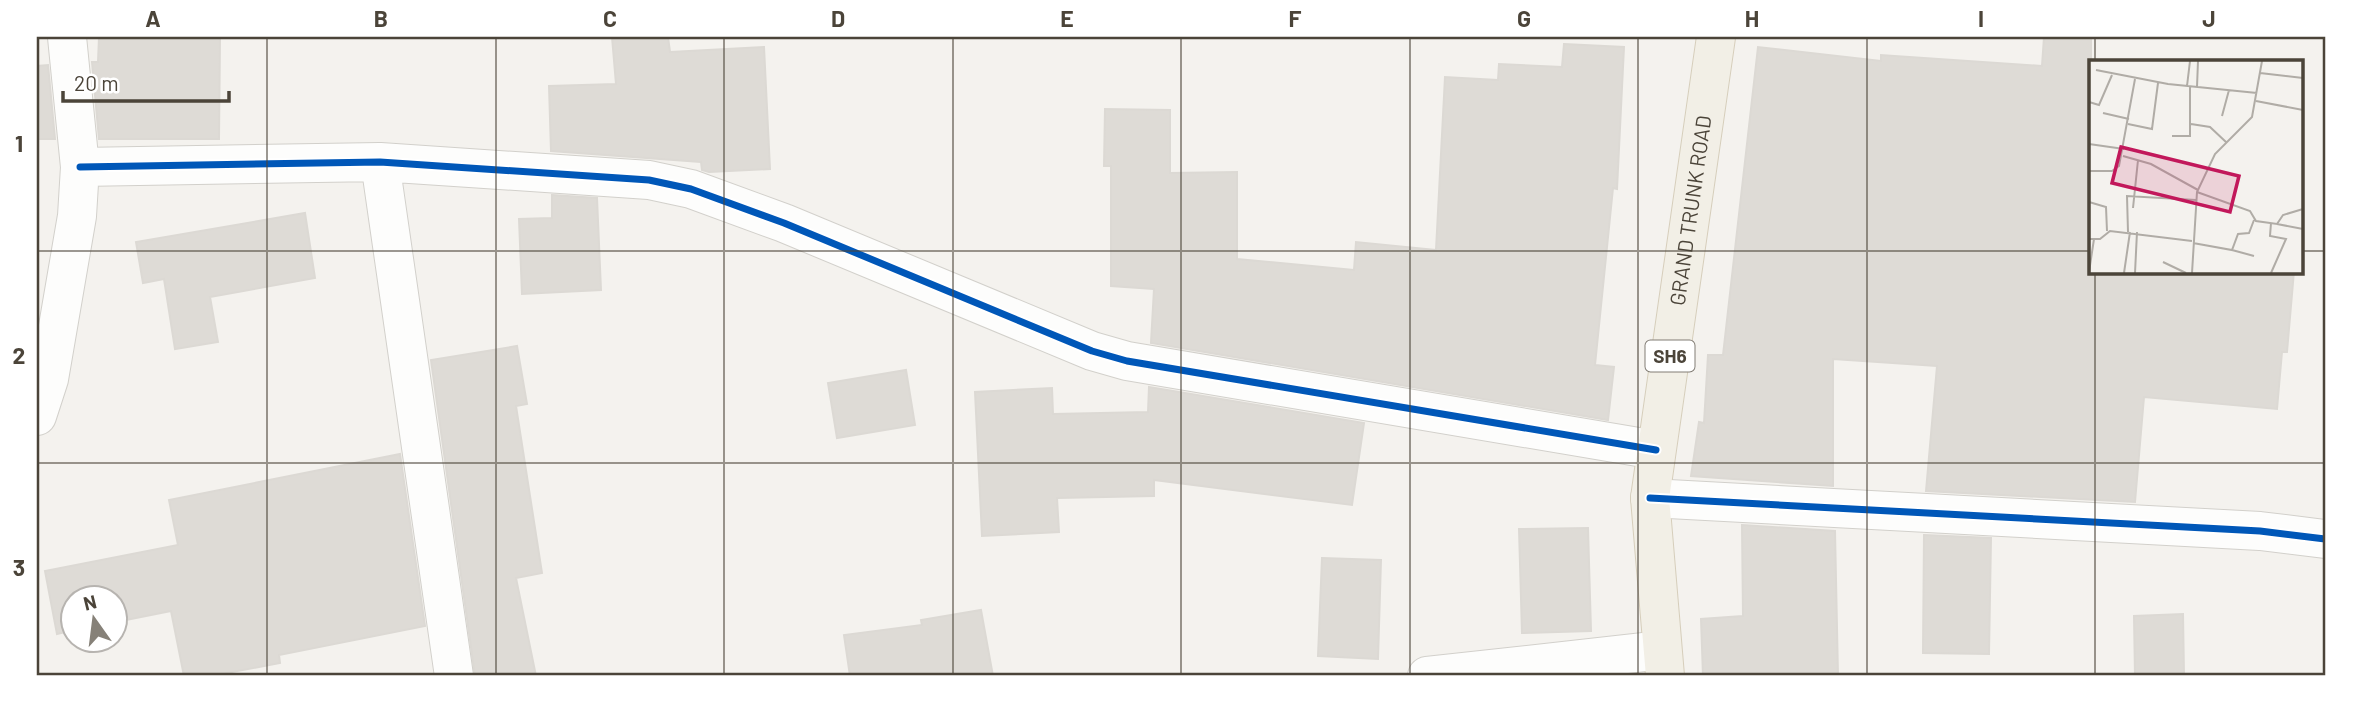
<svg xmlns="http://www.w3.org/2000/svg" width="2362" height="713" font-family="Barlow,sans-serif">
	<style>
		.building { fill: #dedbd6; stroke: #dcd9d4; stroke-width: 2 }
		.lines { fill: none; stroke-linecap: round; stroke-linejoin: round }
		.minor-casing { stroke: #d2d0cb; stroke-width: 40 }
		.primary-casing { stroke: #d6cebb; stroke-width: 40 }
		.minor { stroke: #fdfdfc; stroke-width: 38 }
		.primary { stroke: #f2efe6; stroke-width: 38 }
		.cycleway-casing { stroke: #fff; stroke-width: 11 }
		.cycleway { stroke: #0057b8; stroke-width: 7 }
		.grid { fill: none; stroke: #4b4439; stroke-width: 2; stroke-opacity: 0.55 }
		.labels { text-anchor: middle; stroke-width: 6; stroke-linejoin: round; paint-order: stroke }
		.shield { fill: #fff; stroke: #817c74; stroke-width: 2 }
		.shield-label { font-size: 19px; font-weight: bold; fill: #4b4439 }
		.street-label { font-size: 21px; fill: #4b4439; stroke: #fff }
		.inset-road { fill: none; stroke: #b0aca6; stroke-width: 2 }
		.view { fill: #c2185b; fill-opacity: 0.15; stroke: #c2185b; stroke-width: 3.5 }
		.inset-edge { fill: none; stroke: #4b4439; stroke-width: 3.5 }
		.neatline { fill: none; stroke: #4b4439; stroke-width: 2.5 }
		.grid-label { font-size: 23px; text-anchor: middle; font-weight: bold; fill: #4b4439 }
	</style>
	<rect width="100%" height="100%" fill="#f4f2ee"/>
	<!-- building -->
	<path class="building" d="M 99,37 L 220,37 L 219,139 L 99,139 L 92,62 L 98,62 Z
		M 612,37 L 668,37 L 670,52 L 764,47 L 770,169 L 709,172 L 702,170 L 701,162 L 551,151 L 549,86 L 616,84 Z
		M 2044,37 L 2091,37 L 2091,271 L 2294,271 L 2287,352 L 2282,352 L 2277,409 L 2144,397 L 2135,502 L 1926,491 L 1937,366 L 1833,359 L 1833,486 L 1691,476 L 1699,422 L 1704,423 L 1708,355 L 1723,355 L 1758,47 L 1881,61 L 1881,55 L 2042,66 Z
		M 1564,44 L 1624,47 L 1617,189 L 1613,188 L 1595,365 L 1614,367 L 1608,420 L 1151,343 L 1154,289 L 1111,286 L 1111,166 L 1104,166 L 1105,109 L 1170,110 L 1170,173 L 1237,172 L 1237,259 L 1354,270 L 1356,242 L 1436,250 L 1445,77 L 1498,80 L 1499,64 L 1562,67 Z
		M 48,65 L 55,139 L 37,139 L 37,66 Z
		M 552,195 L 597,198 L 601,290 L 522,294 L 519,219 L 552,218 Z
		M 305,213 L 315,278 L 210,297 L 218,342 L 175,349 L 164,279 L 143,283 L 136,242 Z
		M 517,346 L 527,404 L 516,406 L 542,573 L 516,578 L 536,676 L 475,676 L 431,360 Z
		M 906,370 L 915,425 L 837,438 L 828,383 Z
		M 1149,387 L 1364,423 L 1352,505 L 1154,480 L 1154,496 L 1057,498 L 1059,532 L 982,536 L 975,392 L 1052,388 L 1053,414 L 1148,412 Z
		M 400,454 L 425,626 L 279,655 L 280,663 L 211,676 L 184,676 L 171,611 L 116,622 L 116,598 L 74,598 L 74,630 L 57,634 L 45,571 L 178,545 L 169,500 Z
		M 1742,525 L 1835,531 L 1838,676 L 1703,676 L 1701,619 L 1743,616 Z
		M 1588,528 L 1591,631 L 1522,633 L 1519,529 Z
		M 1924,535 L 1991,538 L 1989,654 L 1923,653 Z
		M 1322,558 L 1381,560 L 1378,659 L 1318,656 Z
		M 981,610 L 993,676 L 850,676 L 844,635 L 922,625 L 921,620 Z
		M 2183,614 L 2184,676 L 2135,676 L 2134,616 Z"/>
	<g class="lines">
		<defs>
			<path id="minor" d="M 380,162 L 454,676
				M 80,167 L 380,162 L 649,180 L 691,189 L 784,223 L 1092,351 L 1127,361 L 1656,450
				M 37,416 L 49,379 L 77,216 L 80,167 L 67,37
				M 1650,498 L 2260,531 L 2325,539
				M 1427,676 L 1662,650"/>
			<g id="primary">
				<path id="s1" d="M 1665,676 L 1650,498 L 1716,37"/>
			</g>
		</defs>
		<!-- minor casing -->
		<use href="#minor" class="minor-casing"/>
		<!-- primary casing -->
		<use href="#primary" class="primary-casing"/>
		<!-- minor -->
		<use href="#minor" class="minor"/>
		<!-- primary -->
		<use href="#primary" class="primary"/>
		<defs>
			<path id="cycleway" d="M 80,167 L 380,162 L 649,180 L 691,189 L 784,223 L 1092,351 L 1127,361 L 1656,450
				M 1650,498 L 2260,531 L 2325,539"/>
		</defs>
		<!-- cycleway casing -->
		<use href="#cycleway" class="cycleway-casing"/>
		<!-- cycleway -->
		<use href="#cycleway" class="cycleway"/>
	</g>
	<!-- grid -->
	<path class="grid" d="M 267,37 L 267,676M 496,37 L 496,676M 724,37 L 724,676M 953,37 L 953,676M 1181,37 L 1181,676M 1410,37 L 1410,676M 1638,37 L 1638,676M 1867,37 L 1867,676M 2095,37 L 2095,61M 37,251 L 2091,251M 2301,251 L 2325,251M 2095,271 L 2095,676M 37,463 L 2325,463"/>
	<g class="labels">
		<!-- shield labels -->
		<rect class="shield" x="1645.5" y="340.5" width="49" height="31" rx="5"/>
		<g class="shield-label">
			<text x="1670" y="363">SH6</text>
		</g>
		<!-- street labels -->
		<g class="street-label">
			<text dy="7" stroke="none"><textPath href="#s1" startOffset="469">GRAND TRUNK ROAD</textPath></text>
		</g>
	</g>
	<!-- overview -->
	<g transform="translate(2089 60)">
		<rect width="214" height="214" fill="#f4f2ee"/>
		<path class="inset-road" d="M 7,10 L 79,24 L 168,33M 171,13 L 214,18M 98,26 L 101,1M 108,27 L 109,1M 167,41 L 214,50M 0,42 L 10,45 L 23,15M 14,53 L 40,59M 133,56 L 140,30M 39,64 L 63,69 L 69,23M 102,64 L 121,67 L 137,82M 83,76 L 101,76 L 101,27M 0,84 L 35,89M 34,96 L 62,104 L 109,130M 0,111 L 23,111 L 30,106 L 46,19M 108,132 L 161,151 L 167,161 L 188,164 L 194,155 L 214,149M 0,142 L 17,147 L 18,171M 44,148 L 49,100M 188,164 L 214,169M 39,172 L 38,136 L 107,140M 0,179 L 11,179 L 21,171 L 103,181M 104,183 L 143,190 L 149,174 L 160,173 L 165,160M 143,190 L 165,196M 74,202 L 97,213M 0,212 L 5,179M 35,213 L 41,172M 46,213 L 48,172M 103,213 L 108,132 L 126,94 L 163,57 L 173,1M 182,213 L 197,179 L 181,176 L 182,163"/>
		<path class="view" d="M 32,87 L 150,116 L 141,152 L 23,123 Z"/>
		<rect width="214" height="214" class="inset-edge"/>
	</g>
	<!-- border -->
	<rect width="2362" height="713" fill="none" stroke="#ffffff" stroke-width="77"/>
	<!-- north arrow -->
	<g transform="translate(94 619) rotate(346)"><circle r="33" fill="#ffffff" stroke="#b7b4b0" stroke-width="2"/>
	<path d="M0-5L12 26L0 18L-12 26Z" fill="#868178"/>
	<text y="-10" font-size="19" font-weight="bold" text-anchor="middle" fill="#4b4439">N</text>
	</g>
	<!-- scale -->
	<path d="M63 91v10h166v-10" fill="none" stroke="#4b4439" stroke-width="3.5"/>
	<text x="74" y="91" font-size="21" fill="#4b4439" stroke="#ffffff" stroke-width="5" paint-order="stroke">20 m</text>
	<rect x="38" y="38" width="2286" height="636" class="neatline"/>
	<g class="grid-label">
		<text x="153" y="27">A</text>
		<text x="381" y="27">B</text>
		<text x="610" y="27">C</text>
		<text x="838" y="27">D</text>
		<text x="1067" y="27">E</text>
		<text x="1295" y="27">F</text>
		<text x="1524" y="27">G</text>
		<text x="1752" y="27">H</text>
		<text x="1981" y="27">I</text>
		<text x="2209" y="27">J</text>
		<text x="19" y="152">1</text>
		<text x="19" y="364">2</text>
		<text x="19" y="576">3</text>
	</g>
</svg>
